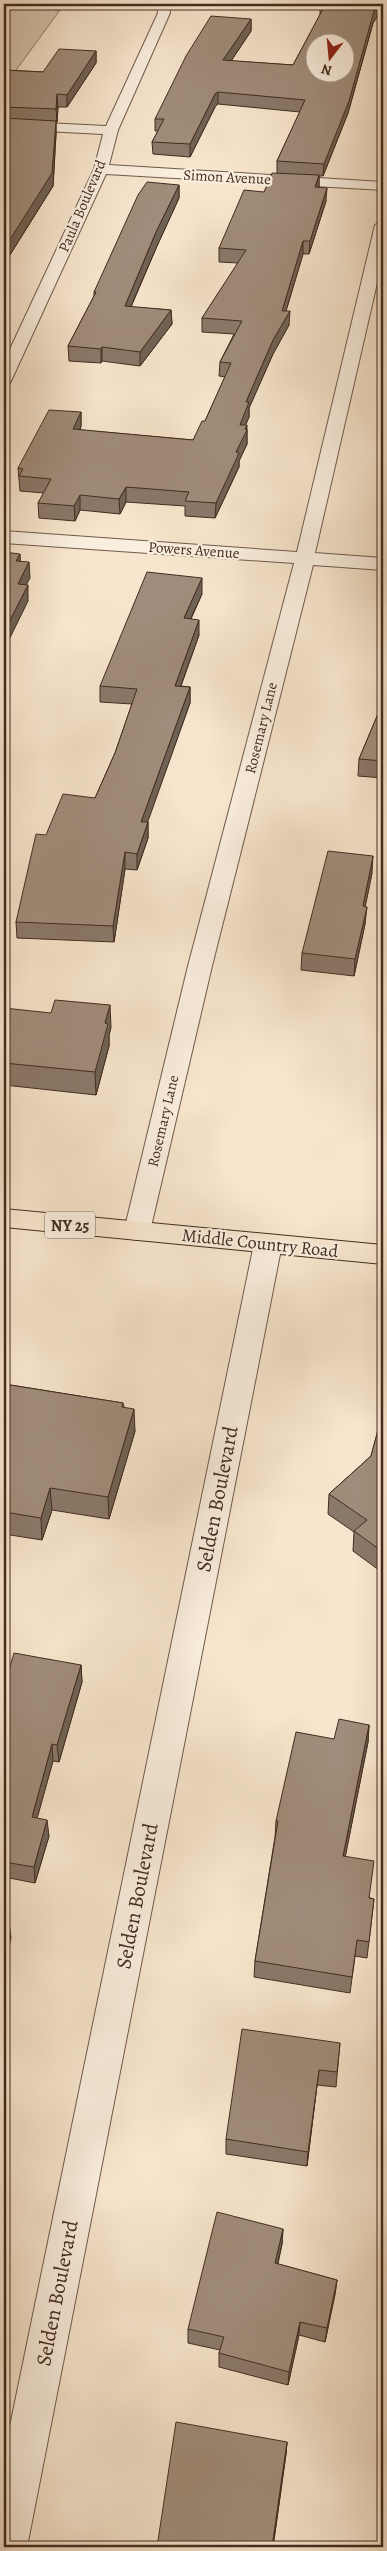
<svg xmlns="http://www.w3.org/2000/svg" width="387" height="2551" font-family="Alegreya,serif">
	<style>
		.green { fill: #d8c6b0; stroke: #8d7968 }
		.lines { fill: none; stroke-linecap: round; stroke-linejoin: round }
		.minor-casing { stroke: #6f5a4b; stroke-width: 2 }
		.major-casing { stroke: #422c20; stroke-width: 2 }
		.minor { fill: #faeede; fill-rule: evenodd }
		.major { fill: #f7e5cd; fill-rule: evenodd }
		.wall { fill: #8a7869; stroke: #422c20 }
		.shaded-wall { fill: #706255; stroke: #422c20 }
		.building { fill: #a08c7a; stroke: #422c20; fill-rule: evenodd }
		.labels { text-anchor: middle; stroke-width: 4.5; stroke-linejoin: round; paint-order: stroke }
		.far-street-label { font-size: 15px; fill: #422c20; stroke: #faeede }
		.shield { fill: #faeede; stroke: #796659; stroke-width: 1 }
		.shield-label { font-size: 16px; font-weight: bold; fill: #422c20 }
		.street-label { font-size: 18px; fill: #422c20; stroke: #faeede }
		.near-street-label { font-size: 21px; fill: #422c20; stroke: #faeede }
	</style>
	<rect width="100%" height="100%" fill="#f7e5cd"/>
	<filter id="stains"><feTurbulence type="fractalNoise" baseFrequency=".004" numOctaves="4"/><feColorMatrix values="0 0 0 0 .2 0 0 0 0 .09 0 0 0 0 .02 0 0 0 .5 -.17"/></filter>
	<radialGradient id="worn" r=".72"><stop offset=".6" stop-color="#630" stop-opacity="0"/><stop offset="1" stop-color="#630" stop-opacity=".3"/></radialGradient>
	<!-- green -->
	<path class="green" d="M 4,6 L 60,10 L 11,77 L 4,76 Z"/>
	<g class="lines">
		<defs>
			<path id="minor" d="M 157,4 L 169,4 L 170,13 L 118,130 L 109,165 L 383,182 L 383,190 L 106,174 L 12,379 L 10,383 L 4,384 L 4,362 L 94,169 L 103,134 L 4,129 L 4,121 L 106,126 L 158,13 Z
				M 383,220 L 383,257 L 315,553 L 383,558 L 383,570 L 313,565 L 212,966 L 150,1231 L 147,1238 L 137,1240 L 127,1238 L 124,1231 L 188,966 L 294,563 L 4,543 L 4,531 L 297,552 L 375,225 Z
				M 268,1235 L 278,1237 L 282,1244 L 27,2547 L 4,2547 L 4,2455 L 254,1244 L 258,1237 Z"/>
			<path id="major" d="M 4,1209 L 383,1245 L 383,1264 L 4,1227 Z"/>
		</defs>
		<!-- minor casing -->
		<use href="#minor" class="minor-casing"/>
		<!-- major casing -->
		<use href="#major" class="major-casing"/>
		<!-- minor -->
		<use href="#minor" class="minor"/>
		<!-- major -->
		<use href="#major" class="major"/>
	</g>
	<!-- wall -->
	<path class="wall" d="M 383,4 L 383,8 L 373,23 L 348,113 L 323,176 L 319,176 L 319,187 L 326,201 L 309,254 L 303,254 L 286,311 L 289,325 L 273,354 L 249,408 L 249,417 L 245,425 L 247,430 L 247,444 L 239,461 L 239,467 L 215,518 L 185,516 L 185,506 L 126,502 L 120,514 L 80,510 L 75,521 L 39,518 L 38,503 L 44,493 L 20,491 L 18,468 L 81,412 L 81,426 L 80,430 L 193,440 L 205,421 L 225,377 L 219,376 L 220,362 L 234,334 L 202,332 L 202,318 L 238,263 L 219,262 L 219,248 L 264,192 L 277,173 L 277,161 L 300,112 L 218,104 L 215,107 L 190,157 L 153,154 L 152,142 L 158,131 L 155,131 L 155,119 L 251,19 L 251,31 L 231,61 L 293,65 L 320,15 L 320,5 Z
		M 96,51 L 96,63 L 67,107 L 58,107 L 57,122 L 56,122 L 56,134 L 53,186 L 8,258 L 8,263 L 4,270 L 4,70 L 43,72 Z
		M 179,185 L 179,198 L 157,246 L 131,307 L 171,310 L 172,324 L 140,366 L 102,361 L 101,363 L 69,361 L 68,346 L 94,296 L 94,292 Z
		M 202,594 L 191,619 L 199,635 L 181,686 L 190,687 L 190,703 L 147,822 L 148,822 L 148,838 L 137,870 L 125,869 L 114,942 L 17,938 L 16,922 L 46,835 L 95,798 L 115,753 L 132,704 L 100,702 L 100,686 Z
		M 383,702 L 383,778 L 358,776 L 359,759 Z
		M 383,820 L 383,846 L 380,845 L 381,830 Z
		M 372,873 L 365,906 L 365,924 L 354,976 L 301,970 L 302,953 Z
		M 4,1008 L 111,1027 L 109,1035 L 109,1046 L 96,1095 L 4,1085 Z
		M 4,1384 L 123,1403 L 124,1407 L 135,1431 L 109,1519 L 52,1510 L 42,1540 L 4,1534 Z
		M 383,1412 L 383,1573 L 353,1551 L 354,1532 L 328,1514 L 329,1494 L 371,1456 Z
		M 81,1665 L 82,1682 L 59,1762 L 53,1761 L 37,1818 L 49,1836 L 35,1883 L 4,1877 L 4,1686 Z
		M 369,1725 L 368,1742 L 345,1857 L 370,1898 L 374,1899 L 367,1958 L 355,1956 L 350,1993 L 254,1977 L 255,1961 L 275,1837 L 276,1821 L 334,1739 Z
		M 340,2043 L 336,2087 L 317,2085 L 307,2166 L 226,2154 L 226,2139 Z
		M 283,2229 L 282,2244 L 278,2264 L 337,2280 L 335,2294 L 325,2342 L 299,2335 L 288,2385 L 219,2367 L 219,2353 L 220,2350 L 188,2343 L 188,2329 Z
		M 287,2442 L 286,2454 L 273,2547 L 157,2547 Z"/>
	<!-- shaded-wall -->
	<path class="shaded-wall" d="M 379,4 L 383,4 L 383,8 L 373,23 L 348,113 L 323,176 L 324,164 L 374,11 Z
		M 251,19 L 251,31 L 223,73 L 223,60 Z
		M 96,51 L 96,63 L 67,107 L 67,95 Z
		M 218,92 L 218,104 L 215,107 L 190,157 L 190,144 L 215,94 Z
		M 57,94 L 58,107 L 57,122 L 56,109 Z
		M 56,121 L 56,134 L 53,186 L 8,258 L 8,263 L 4,270 L 4,249 Z
		M 319,175 L 319,188 L 315,187 Z
		M 179,185 L 179,198 L 157,246 L 125,320 L 125,306 L 156,232 Z
		M 327,188 L 326,201 L 309,254 L 310,241 Z
		M 303,241 L 303,254 L 282,324 L 282,311 Z
		M 171,310 L 172,324 L 140,366 L 140,352 Z
		M 290,311 L 289,325 L 273,354 L 249,408 L 249,417 L 240,439 L 240,425 L 246,402 L 273,340 Z
		M 102,347 L 102,361 L 101,363 L 101,349 Z
		M 81,412 L 81,426 L 74,444 L 73,429 Z
		M 247,425 L 247,444 L 239,461 L 239,467 L 215,518 L 216,503 Z
		M 126,487 L 126,502 L 120,514 L 119,499 Z
		M 80,495 L 80,510 L 75,521 L 74,506 Z
		M 20,554 L 21,569 L 16,561 Z
		M 29,562 L 30,578 L 18,600 L 18,584 Z
		M 202,578 L 202,594 L 184,633 L 184,618 Z
		M 28,585 L 28,601 L 4,650 L 4,632 Z
		M 199,620 L 199,635 L 175,702 L 175,686 Z
		M 190,687 L 190,703 L 142,838 L 141,822 Z
		M 148,822 L 148,838 L 137,870 L 137,854 Z
		M 125,852 L 125,869 L 114,942 L 113,926 Z
		M 373,856 L 372,873 L 362,923 L 363,906 Z
		M 367,907 L 365,924 L 354,976 L 355,959 Z
		M 110,1005 L 111,1027 L 109,1035 L 109,1046 L 96,1095 L 95,1072 L 105,1023 Z
		M 134,1409 L 135,1431 L 109,1519 L 108,1497 Z
		M 50,1488 L 52,1510 L 42,1540 L 41,1518 Z
		M 81,1665 L 82,1682 L 59,1762 L 57,1745 Z
		M 369,1725 L 368,1742 L 342,1873 L 343,1856 Z
		M 52,1744 L 53,1761 L 33,1833 L 32,1817 Z
		M 47,1820 L 49,1836 L 35,1883 L 34,1867 Z
		M 9,1922 L 11,1938 L 4,1968 L 4,1945 Z
		M 319,2070 L 317,2085 L 307,2166 L 308,2152 Z
		M 283,2229 L 282,2244 L 274,2278 L 275,2263 Z
		M 337,2280 L 335,2294 L 325,2342 L 327,2328 Z
		M 300,2322 L 299,2335 L 288,2385 L 289,2372 Z
		M 287,2442 L 286,2454 L 273,2547 L 272,2547 Z"/>
	<!-- building -->
	<path class="building" d="M 321,4 L 379,4 L 374,11 L 349,101 L 324,164 L 277,161 L 305,100 L 218,92 L 215,94 L 190,144 L 152,142 L 164,119 L 155,119 L 186,56 L 211,16 L 251,19 L 223,60 L 293,65 L 325,5 L 320,5 ZM 314,42 L 344,42 L 344,72 L 314,72 Z
		M 59,49 L 96,51 L 67,95 L 57,94 L 56,109 L 4,107 L 4,70 L 43,72 Z
		M 4,118 L 56,121 L 52,173 L 4,249 L 7,249 L 4,255 Z
		M 272,173 L 319,175 L 315,187 L 327,188 L 310,241 L 303,241 L 282,311 L 290,311 L 273,340 L 246,402 L 249,402 L 240,425 L 247,425 L 245,429 L 247,430 L 236,452 L 239,453 L 216,503 L 185,501 L 189,492 L 126,487 L 119,499 L 80,495 L 74,506 L 38,503 L 51,479 L 19,476 L 23,469 L 18,468 L 49,410 L 81,412 L 73,429 L 193,440 L 202,421 L 205,421 L 231,363 L 220,362 L 242,321 L 202,318 L 246,250 L 219,248 L 244,190 L 264,192 Z
		M 147,182 L 179,185 L 156,232 L 125,306 L 171,310 L 140,352 L 102,347 L 101,349 L 68,346 L 96,292 L 94,292 L 138,195 Z
		M 4,552 L 20,554 L 16,561 L 29,562 L 18,584 L 28,585 L 4,632 Z
		M 147,572 L 202,578 L 184,618 L 199,620 L 175,686 L 190,687 L 141,822 L 148,822 L 137,854 L 125,852 L 113,926 L 16,922 L 36,834 L 46,835 L 63,794 L 95,798 L 115,753 L 137,689 L 100,686 Z
		M 383,702 L 383,761 L 359,759 Z
		M 383,820 L 383,831 L 381,830 Z
		M 328,851 L 373,856 L 363,906 L 367,907 L 355,959 L 302,953 Z
		M 55,1000 L 110,1005 L 105,1023 L 108,1024 L 95,1072 L 4,1063 L 4,1008 L 51,1013 Z
		M 4,1384 L 123,1403 L 122,1407 L 134,1409 L 108,1497 L 50,1488 L 41,1518 L 4,1512 Z
		M 383,1412 L 383,1491 L 381,1493 L 383,1494 L 383,1552 L 354,1531 L 367,1520 L 329,1494 L 371,1456 Z
		M 14,1653 L 81,1665 L 57,1745 L 52,1744 L 32,1817 L 47,1820 L 34,1867 L 4,1862 L 4,1686 Z
		M 339,1719 L 369,1725 L 343,1856 L 374,1861 L 369,1898 L 374,1899 L 369,1942 L 357,1940 L 352,1977 L 255,1961 L 278,1821 L 276,1821 L 296,1732 L 334,1739 Z
		M 4,1921 L 9,1922 L 4,1945 Z
		M 242,2029 L 340,2043 L 337,2072 L 319,2070 L 308,2152 L 226,2139 Z
		M 217,2212 L 283,2229 L 275,2263 L 337,2280 L 327,2328 L 300,2322 L 289,2372 L 219,2353 L 224,2337 L 188,2329 Z
		M 176,2422 L 287,2442 L 272,2547 L 262,2547 L 250,2545 L 249,2547 L 157,2547 Z"/>
	<g class="labels">
		<!-- far-street labels -->
		<g class="far-street-label">
			<text transform="translate(227 177) rotate(3)" y="5">Simon Avenue</text>
			<text transform="translate(82 206) rotate(-67)" y="5">Paula Boulevard</text>
			<text transform="translate(194 550) rotate(4)" y="5">Powers Avenue</text>
			<text transform="translate(261 728) rotate(-76)" y="5">Rosemary Lane</text>
			<text transform="translate(163 1121) rotate(-77)" y="5">Rosemary Lane</text>
		</g>
		<!-- shield labels -->
		<rect class="shield" x="45" y="1211.5" width="50" height="27" rx="4"/>
		<g class="shield-label">
			<text x="70" y="1231">NY 25</text>
		</g>
		<!-- street labels -->
		<g class="street-label">
			<text transform="translate(260 1243) rotate(6)" y="6">Middle Country Road</text>
		</g>
		<!-- near-street labels -->
		<g class="near-street-label">
			<text transform="translate(217 1499) rotate(-79)" y="7">Selden Boulevard</text>
			<text transform="translate(137 1896) rotate(-79)" y="7">Selden Boulevard</text>
			<text transform="translate(57 2293) rotate(-79)" y="7">Selden Boulevard</text>
		</g>
	</g>
	<!-- margin -->
	<rect width="387" height="2551" fill="none" stroke="#f7e5cd" stroke-width="20"/>
	<rect x="5" y="5" width="377" height="2541" fill="none" stroke="#422c20" stroke-width="2.5"/>
	<rect x="10" y="10" width="367" height="2531" fill="none" stroke="#422c20"/>
	<!-- north arrow -->
	<g transform="translate(330 58) rotate(196)"><circle r="24" fill="#faeede" stroke="#b0a092"/>
	<path d="M0-4L9 19L0 12L-9 19Z" fill="#8f2418"/>
	<text y="-8" font-size="14" font-weight="bold" text-anchor="middle" fill="#422c20">N</text>
	</g>
	<rect width="100%" height="100%" filter="url(#stains)"/>
	<rect width="100%" height="100%" fill="url(#worn)"/>
</svg>
